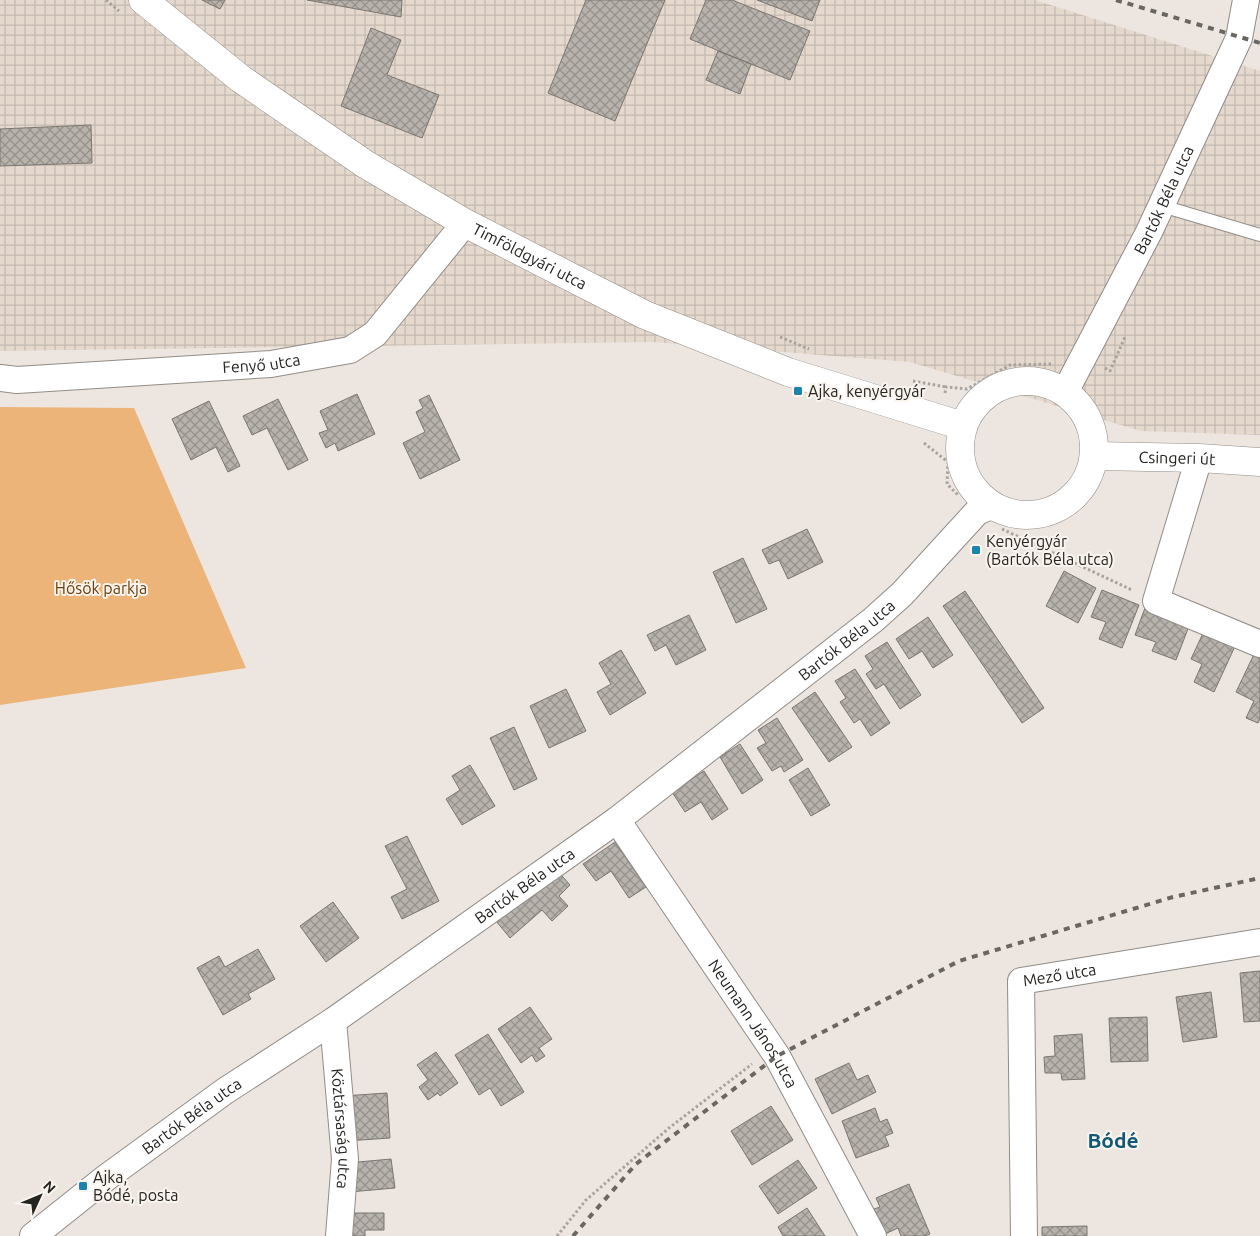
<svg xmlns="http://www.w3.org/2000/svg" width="1260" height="1236" font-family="Ubuntu,sans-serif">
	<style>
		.industrial { fill: url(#industrial-grid) }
		.green { fill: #ecb479 }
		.building { fill: url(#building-cross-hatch); stroke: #7b7670 }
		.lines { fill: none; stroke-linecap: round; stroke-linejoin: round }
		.service-casing { stroke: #928c87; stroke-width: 14 }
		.minor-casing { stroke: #928c87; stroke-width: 28 }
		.secondary-casing { stroke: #928c87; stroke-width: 29 }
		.path { stroke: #a8a39e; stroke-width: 3; stroke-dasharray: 2.5 2.5; stroke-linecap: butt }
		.service { stroke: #fff; stroke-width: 12 }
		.minor { stroke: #fff; stroke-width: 26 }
		.secondary { stroke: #fff; stroke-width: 28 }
		.rail { stroke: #6a6662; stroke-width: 4; stroke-dasharray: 6 6; stroke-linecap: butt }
		.poi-dot { fill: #1a84ac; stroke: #faf4ee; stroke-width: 2 }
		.labels { text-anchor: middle; stroke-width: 4; stroke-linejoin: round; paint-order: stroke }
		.street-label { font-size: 16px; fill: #262421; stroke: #faf4ee }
		.poi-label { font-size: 16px; fill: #262421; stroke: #faf4ee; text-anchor: start }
		.park-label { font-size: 16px; fill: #69400c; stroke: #faf4ee }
		.district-label { font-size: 21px; font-weight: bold; fill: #125975; stroke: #faf4ee }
	</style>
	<defs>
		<pattern id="industrial-grid" width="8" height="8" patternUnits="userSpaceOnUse" patternTransform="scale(1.25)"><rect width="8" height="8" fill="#e5d9ce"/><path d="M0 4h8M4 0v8" fill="none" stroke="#c4bab1"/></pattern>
		<pattern id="building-cross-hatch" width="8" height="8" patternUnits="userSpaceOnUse" patternTransform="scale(1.25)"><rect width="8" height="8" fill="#b8b2ac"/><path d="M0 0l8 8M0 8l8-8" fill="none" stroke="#95918c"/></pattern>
	</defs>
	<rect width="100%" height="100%" fill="#ede6e0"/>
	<!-- industrial -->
	<path class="industrial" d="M 0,0 L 1035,0 L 1260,71 L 1260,435 L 1141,431 L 910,362 L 653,342 L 0,351 Z"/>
	<!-- green -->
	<path class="green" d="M 0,407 L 134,408 L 246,668 L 0,705 Z"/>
	<!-- building -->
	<path class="building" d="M 202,0 L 225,0 L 220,9 Z
		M 307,0 L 402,0 L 401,17 Z
		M 586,0 L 665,0 L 615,121 L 548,93 Z
		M 706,0 L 732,0 L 810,31 L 790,80 L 690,39 Z
		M 757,0 L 820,0 L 812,21 Z
		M 371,28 L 401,40 L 387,75 L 439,95 L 422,138 L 341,106 Z
		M 718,51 L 751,64 L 740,94 L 706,80 Z
		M 91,125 L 92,163 L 0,166 L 0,129 Z
		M 357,394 L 375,434 L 338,451 L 335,443 L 326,448 L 319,433 L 328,430 L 320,411 Z
		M 429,395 L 460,460 L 420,479 L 403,443 L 425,432 L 416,412 L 423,408 L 419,400 Z
		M 278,399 L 308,460 L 288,470 L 267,428 L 252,435 L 243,416 Z
		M 209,401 L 240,466 L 228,472 L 216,447 L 191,460 L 172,419 Z
		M 807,529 L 823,562 L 788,579 L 779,560 L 769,564 L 762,550 Z
		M 743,558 L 767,609 L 736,623 L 713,572 Z
		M 1064,571 L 1096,588 L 1078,623 L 1046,606 Z
		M 1102,590 L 1139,605 L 1122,648 L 1099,639 L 1106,622 L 1091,617 Z
		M 965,591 L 1044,708 L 1022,723 L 943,606 Z
		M 1145,608 L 1189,626 L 1176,660 L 1152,651 L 1156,642 L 1135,635 Z
		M 689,615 L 706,650 L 676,665 L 666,645 L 655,651 L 647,635 Z
		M 928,617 L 953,655 L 933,668 L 922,651 L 909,659 L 896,639 Z
		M 1205,629 L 1236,644 L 1214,692 L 1194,682 L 1202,664 L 1191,659 Z
		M 887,642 L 921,695 L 900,709 L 884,684 L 876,689 L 866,674 L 873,669 L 865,656 Z
		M 1257,648 L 1260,650 L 1260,719 L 1258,723 L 1246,718 L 1254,701 L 1236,692 Z
		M 621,650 L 646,693 L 610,715 L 597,692 L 611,684 L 599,663 Z
		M 855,669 L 890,723 L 871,736 L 860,719 L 854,723 L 840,702 L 846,698 L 835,681 Z
		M 566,689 L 586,731 L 549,748 L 530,706 Z
		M 815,692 L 852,747 L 829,762 L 792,708 Z
		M 777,718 L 803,760 L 784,772 L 781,766 L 772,771 L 757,748 L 766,743 L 758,730 Z
		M 514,727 L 537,779 L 514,790 L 490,738 Z
		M 740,744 L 763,780 L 742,794 L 720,757 Z
		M 470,765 L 495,806 L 462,825 L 446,799 L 460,790 L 452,776 Z
		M 808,768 L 830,805 L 811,816 L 789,780 Z
		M 704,771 L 728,809 L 712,820 L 701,802 L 685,812 L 672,792 Z
		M 407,836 L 439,901 L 402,919 L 391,897 L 407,889 L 385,846 Z
		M 615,842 L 646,887 L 629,898 L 611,871 L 596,881 L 583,864 Z
		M 556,869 L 570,885 L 559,896 L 568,906 L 552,921 L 542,910 L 510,938 L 496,921 Z
		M 333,902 L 359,938 L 326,962 L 300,926 Z
		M 258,949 L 275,979 L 248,994 L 251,999 L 223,1015 L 197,968 L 219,956 L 225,967 Z
		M 1260,971 L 1260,1021 L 1244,1022 L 1240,973 Z
		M 1211,992 L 1217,1037 L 1183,1042 L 1176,997 Z
		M 530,1007 L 552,1039 L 539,1048 L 545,1056 L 536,1062 L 532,1055 L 521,1063 L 498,1029 Z
		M 1147,1017 L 1148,1061 L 1111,1062 L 1109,1018 Z
		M 488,1034 L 524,1092 L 501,1106 L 490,1088 L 479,1095 L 455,1055 Z
		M 1082,1034 L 1085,1079 L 1062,1080 L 1061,1073 L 1045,1073 L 1044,1057 L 1055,1056 L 1054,1036 Z
		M 436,1052 L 458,1083 L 440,1096 L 438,1093 L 428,1100 L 419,1087 L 428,1080 L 417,1065 Z
		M 849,1063 L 857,1080 L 868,1075 L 876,1092 L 832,1114 L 815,1079 Z
		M 387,1093 L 390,1138 L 346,1141 L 343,1096 Z
		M 771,1106 L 793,1140 L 752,1165 L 731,1131 Z
		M 875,1108 L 880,1122 L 887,1119 L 893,1133 L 885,1136 L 889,1146 L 856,1158 L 842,1121 Z
		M 391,1159 L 395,1188 L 349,1192 L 347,1163 Z
		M 798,1160 L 817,1188 L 778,1214 L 759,1186 Z
		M 909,1184 L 930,1234 L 925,1236 L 901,1236 L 898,1228 L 885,1234 L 874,1209 L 880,1207 L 876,1198 Z
		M 807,1208 L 825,1236 L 783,1236 L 778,1227 Z
		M 345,1213 L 384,1213 L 384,1230 L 365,1230 L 365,1236 L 345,1236 Z
		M 1087,1226 L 1087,1236 L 1042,1236 L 1042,1227 Z"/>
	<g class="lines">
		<defs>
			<path id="service" d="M 1162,206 L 1260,235"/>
			<g id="minor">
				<path id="s1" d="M 0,378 L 17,380 L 271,364 L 350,350 L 375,334 L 465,223"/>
				<path id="s2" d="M 1065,392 L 1149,232 L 1239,38 L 1246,0"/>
				<path d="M 1199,458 L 1156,601 L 1260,644"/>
				<path id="s3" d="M 617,820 L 777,1056 L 873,1236"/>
				<path id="s4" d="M 333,1021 L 345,1159 L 339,1236"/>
				<path id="s5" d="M 33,1236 L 107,1177 L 225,1091 L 333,1021 L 617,820 L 873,620 L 902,594 L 977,512 L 991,506"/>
				<path id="s6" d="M 1024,1236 L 1021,981 L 1260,942"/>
			</g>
			<g id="secondary">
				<path id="s7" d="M 143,0 L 241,79 L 365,164 L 465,223 L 645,315 L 788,372 L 963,426"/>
				<circle cx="1027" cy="448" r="67"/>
				<path id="s8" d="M 1095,456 L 1199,458 L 1260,462"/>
			</g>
		</defs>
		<!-- service casing -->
		<use href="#service" class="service-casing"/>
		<!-- minor casing -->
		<use href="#minor" class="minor-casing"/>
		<!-- secondary casing -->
		<use href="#secondary" class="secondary-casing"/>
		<!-- path -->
		<path class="path" d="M 106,0 L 119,11
			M 780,337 L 809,349
			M 1105,368 L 1110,371 L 1125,337
			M 913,381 L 946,387
			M 945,393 L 946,387 L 967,389 L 1010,365 L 1052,364
			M 924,443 L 948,462 L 947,484 L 958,495
			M 1002,529 L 1132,590
			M 557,1236 L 586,1200 L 669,1128 L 752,1064"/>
		<!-- service -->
		<use href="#service" class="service"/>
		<!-- minor -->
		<use href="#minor" class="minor"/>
		<!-- secondary -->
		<use href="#secondary" class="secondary"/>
		<!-- rail -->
		<path class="rail" d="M 1116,0 L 1260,43
			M 573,1236 L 636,1164 L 777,1056 L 959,961 L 1173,897 L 1260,878"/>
	</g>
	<!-- markers -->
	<g class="poi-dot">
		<rect x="793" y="386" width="10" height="10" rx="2.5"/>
		<rect x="971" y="545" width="10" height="10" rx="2.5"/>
		<rect x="78" y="1181" width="10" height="10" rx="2.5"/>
	</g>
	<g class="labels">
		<!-- street labels -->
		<g class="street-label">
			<text dy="6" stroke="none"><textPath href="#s2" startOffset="216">Bartók Béla utca</textPath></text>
			<text dy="6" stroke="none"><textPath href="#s7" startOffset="465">Timföldgyári utca</textPath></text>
			<text dy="6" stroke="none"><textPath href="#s1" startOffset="262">Fenyő utca</textPath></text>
			<text dy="6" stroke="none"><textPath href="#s8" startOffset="82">Csingeri út</textPath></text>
			<text dy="6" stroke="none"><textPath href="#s5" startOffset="1009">Bartók Béla utca</textPath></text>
			<text dy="6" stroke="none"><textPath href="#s5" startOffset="604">Bartók Béla utca</textPath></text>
			<text dy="6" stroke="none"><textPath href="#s6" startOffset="294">Mező utca</textPath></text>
			<text dy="6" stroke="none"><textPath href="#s3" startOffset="245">Neumann János utca</textPath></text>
			<text dy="6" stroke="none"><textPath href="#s5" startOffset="199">Bartók Béla utca</textPath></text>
			<text dy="6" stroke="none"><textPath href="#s4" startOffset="108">Köztársaság utca</textPath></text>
		</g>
		<!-- poi labels -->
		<g class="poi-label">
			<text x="808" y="397">Ajka, kenyérgyár</text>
			<text x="986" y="547">Kenyérgyár<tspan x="986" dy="18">(Bartók Béla utca)</tspan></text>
			<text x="93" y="1183">Ajka,<tspan x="93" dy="18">Bódé, posta</tspan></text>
		</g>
		<!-- park labels -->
		<g class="park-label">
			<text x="101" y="594">Hősök parkja</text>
		</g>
		<!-- district labels -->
		<g class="district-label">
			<text x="1113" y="1148">Bódé</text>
		</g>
	</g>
	<!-- north arrow -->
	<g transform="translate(40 1196) rotate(46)" stroke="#faf4ee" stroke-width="4" paint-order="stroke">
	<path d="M0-4L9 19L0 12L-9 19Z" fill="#262421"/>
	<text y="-8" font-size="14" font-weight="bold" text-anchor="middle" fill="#262421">N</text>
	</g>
</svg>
